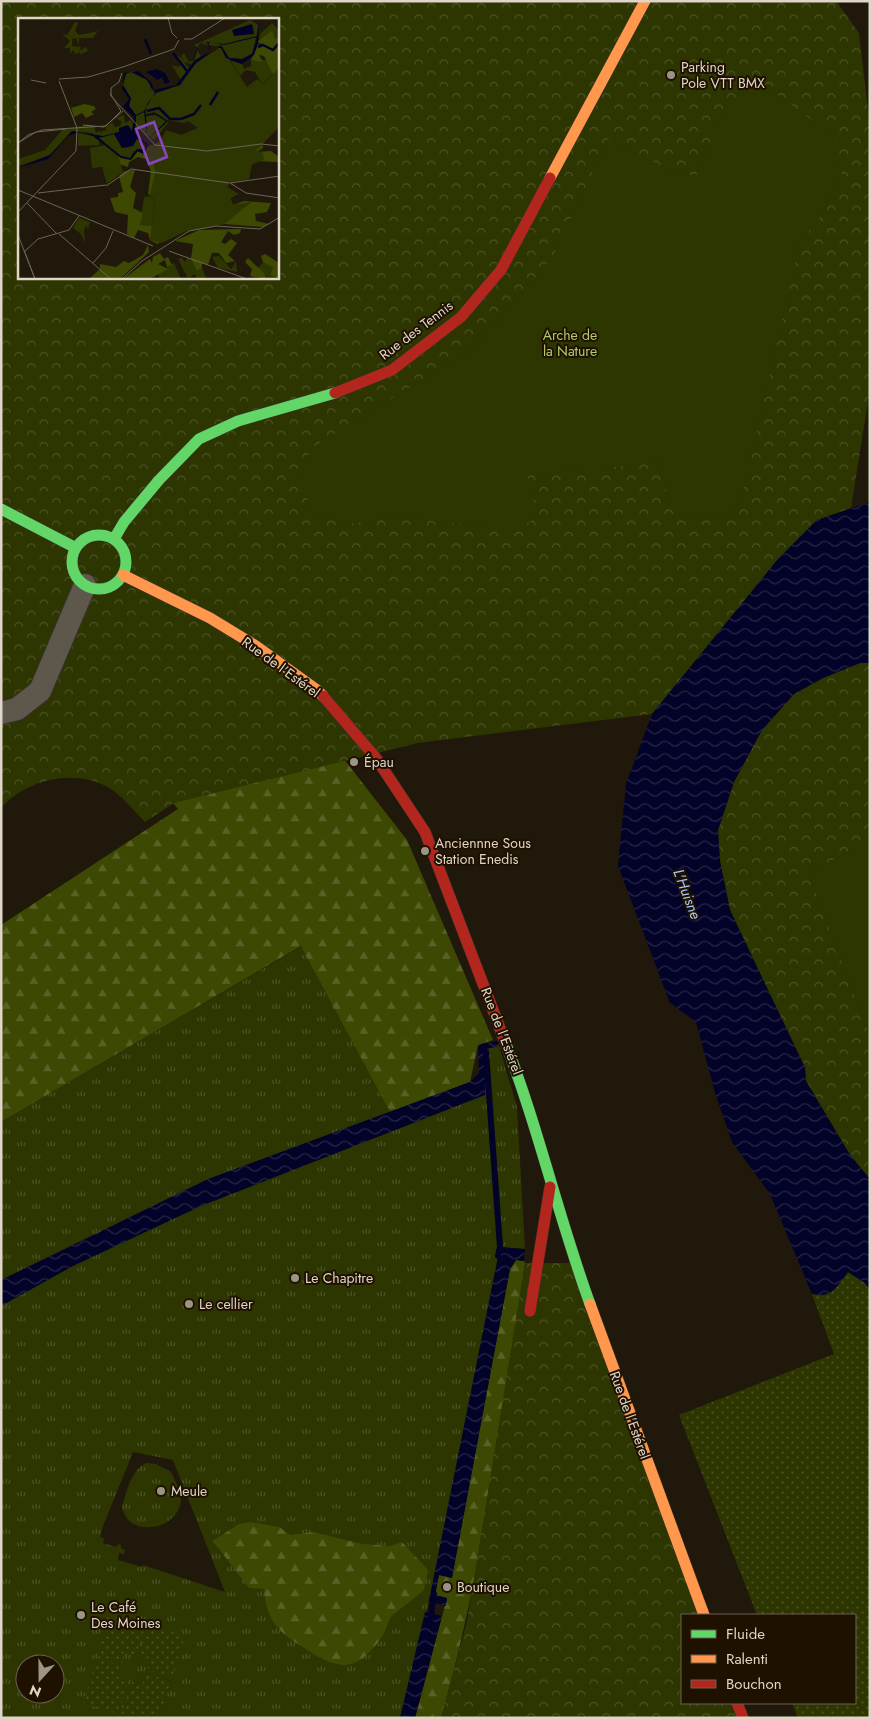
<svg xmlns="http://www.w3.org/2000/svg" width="871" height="1719" font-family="Jost,sans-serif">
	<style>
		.grass { fill: url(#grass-tufts); fill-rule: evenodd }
		.forest { fill: url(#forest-firs) }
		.park { fill: url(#park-crowns); fill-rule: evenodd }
		.garden { fill: url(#garden-dots) }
		.pitch { fill: #2d3601 }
		.water { fill: url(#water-waves) }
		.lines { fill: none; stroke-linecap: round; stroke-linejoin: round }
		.stream { stroke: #030228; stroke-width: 6 }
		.street-casing { stroke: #39332a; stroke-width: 24 }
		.fast-casing { stroke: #39332a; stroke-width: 12 }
		.slow-casing { stroke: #39332a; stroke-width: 12 }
		.jam-casing { stroke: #39332a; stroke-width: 12 }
		.street { stroke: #5d574c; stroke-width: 22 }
		.fast { stroke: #63d668; stroke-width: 11 }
		.slow { stroke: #ff974d; stroke-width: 11 }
		.jam { stroke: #b3261e; stroke-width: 11 }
		.poi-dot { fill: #9c9485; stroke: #1f1100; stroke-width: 2 }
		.labels { text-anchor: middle; stroke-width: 4; stroke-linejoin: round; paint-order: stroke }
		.poi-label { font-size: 14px; fill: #dfd6c7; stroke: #1f1100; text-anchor: start }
		.street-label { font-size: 14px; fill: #dfd6c7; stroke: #1f1100 }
		.park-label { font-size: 14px; fill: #b4cc6b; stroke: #1f1100 }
		.water-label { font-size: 15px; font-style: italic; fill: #a8c2f3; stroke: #1f1100 }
		.inset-river { fill: none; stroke: #030228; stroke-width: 2.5 }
		.inset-road { fill: none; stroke: #6c6456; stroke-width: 1 }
		.view { fill: #8a46c0; fill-opacity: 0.15; stroke: #8a46c0; stroke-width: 2.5 }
		.inset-edge { fill: none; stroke: #dfd6c7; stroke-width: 2.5 }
	</style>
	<defs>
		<pattern id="grass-tufts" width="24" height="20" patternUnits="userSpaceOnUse" patternTransform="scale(1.25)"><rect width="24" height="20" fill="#2d3601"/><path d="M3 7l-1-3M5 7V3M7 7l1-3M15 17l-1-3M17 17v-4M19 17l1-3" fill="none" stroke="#4b5225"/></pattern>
		<pattern id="forest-firs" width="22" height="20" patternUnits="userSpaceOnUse" patternTransform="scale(1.25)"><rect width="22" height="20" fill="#3d4903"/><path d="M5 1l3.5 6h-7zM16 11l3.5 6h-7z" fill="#596226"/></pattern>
		<pattern id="park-crowns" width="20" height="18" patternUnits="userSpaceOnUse" patternTransform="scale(1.25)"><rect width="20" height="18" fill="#2d3601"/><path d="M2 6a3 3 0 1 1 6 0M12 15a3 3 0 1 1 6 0" fill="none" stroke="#4b5225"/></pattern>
		<pattern id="garden-dots" width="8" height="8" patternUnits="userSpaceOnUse" patternTransform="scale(1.25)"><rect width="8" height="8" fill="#2d3601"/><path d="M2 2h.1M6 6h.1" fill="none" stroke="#4b5225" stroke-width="1.8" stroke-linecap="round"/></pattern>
		<pattern id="water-waves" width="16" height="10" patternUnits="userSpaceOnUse" patternTransform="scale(1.25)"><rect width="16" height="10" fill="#030228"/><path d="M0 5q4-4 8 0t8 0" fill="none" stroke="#272646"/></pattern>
	</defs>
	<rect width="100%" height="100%" fill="#20180a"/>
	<!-- grass -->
	<path class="grass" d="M 302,946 L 390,1112 L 485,1095 L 486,1049 L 499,1046 L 517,1107 L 525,1249 L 500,1247 L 429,1601 L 400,1718 L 159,1718 L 171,1681 L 146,1673 L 142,1684 L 133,1681 L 122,1715 L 131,1718 L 1,1718 L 1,1122 ZM 133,1452 L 173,1460 L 225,1592 L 143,1565 L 142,1567 L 118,1560 L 119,1553 L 124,1554 L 125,1550 L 121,1548 L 121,1545 L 118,1544 L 116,1547 L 103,1543 L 104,1538 L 100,1537 L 103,1526 ZM 185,1636 L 147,1670 L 150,1659 L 139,1656 ZM 25,1664 L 55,1664 L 55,1694 L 25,1694 ZM 120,1666 L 117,1676 L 128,1680 L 84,1703 Z
		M 147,1463 L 156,1464 L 171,1472 C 174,1479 180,1489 181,1497 C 182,1530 128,1540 122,1507 C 127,1492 131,1468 147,1463 Z"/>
	<!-- forest -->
	<path class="forest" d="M 286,685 L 407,840 L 493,1040 L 478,1045 L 470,1082 L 390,1112 L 301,946 L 1,1122 L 1,925 L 178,809 L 130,751 Z
		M 516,1260 L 524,1261 L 525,1263 C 503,1415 483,1570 441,1718 L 415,1718 L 447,1598 L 435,1595 L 439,1575 L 452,1577 L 510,1269 Z
		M 250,1522 L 279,1527 L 290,1535 L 314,1532 L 362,1544 L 390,1546 L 402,1542 L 428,1570 L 424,1590 C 415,1598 398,1610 391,1617 C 387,1623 386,1632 381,1638 C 354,1676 336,1669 301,1646 C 276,1630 267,1620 264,1589 L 249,1588 L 213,1541 L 239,1524 Z"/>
	<!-- park -->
	<path class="park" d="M 1,1 L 836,1 L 859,33 L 870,127 L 870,389 L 851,508 L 817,520 L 778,559 L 652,714 L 418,743 L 174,803 L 145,822 C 134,811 123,797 111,789 C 77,767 26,779 1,808 ZM 19,19 L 278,19 L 278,278 L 19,278 Z
		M 860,663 L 870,663 L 870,1179 L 850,1155 L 806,1081 L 805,1067 L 730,910 L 720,861 L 718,830 L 734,782 L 762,730 L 794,694 L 823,678 Z
		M 525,1263 L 575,1263 L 704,1615 L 682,1615 L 682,1703 L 737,1703 L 743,1718 L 441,1718 L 467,1621 Z"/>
	<!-- garden -->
	<path class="garden" d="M 848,1272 L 865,1283 L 870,1290 L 870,1718 L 798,1718 L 792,1703 L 855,1703 L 855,1615 L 757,1615 L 679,1415 L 834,1354 L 812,1294 C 833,1298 836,1287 848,1272 Z
		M 111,1612 L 146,1623 L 136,1655 L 125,1652 L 122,1663 L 97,1655 Z
		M 149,1624 L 185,1636 L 172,1677 L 147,1670 L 150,1659 L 139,1656 Z
		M 97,1659 L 121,1666 L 117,1676 L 129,1680 L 118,1714 L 83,1703 Z
		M 146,1673 L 171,1681 L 159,1718 L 131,1718 L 121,1715 L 132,1681 L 142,1684 Z"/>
	<!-- pitch -->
	<path class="pitch" d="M 758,80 L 834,137 L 842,177 L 816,224 L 801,238 L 742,495 L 732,515 L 701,521 L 671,510 L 658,463 L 527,475 L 538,516 L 517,531 L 399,517 L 351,524 L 314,514 L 297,475 L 312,448 L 471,349 L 552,259 L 608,139 L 675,173 L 696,176 L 724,107 Z
		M 870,842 L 870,1036 L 808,872 Z"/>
	<!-- water -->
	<path class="water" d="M 870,502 L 870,663 L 860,663 L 823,678 L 794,694 L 762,730 L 734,782 L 718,830 L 720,861 L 730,910 L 805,1068 L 806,1081 L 850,1155 L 870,1179 L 870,1290 L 865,1283 L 848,1272 C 836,1287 833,1298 812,1294 L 770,1194 L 732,1142 L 715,1093 L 696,1022 L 670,1003 L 618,866 L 626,784 L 652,714 L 778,559 L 817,520 Z
		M 497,1041 L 499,1046 L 486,1049 L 485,1095 L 201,1206 L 73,1266 L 1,1306 L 1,1280 L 208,1179 L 470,1082 L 479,1073 L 478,1045 Z
		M 500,1247 L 525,1249 L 524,1261 L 516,1260 L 510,1269 L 452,1578 L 439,1575 L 435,1595 L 447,1598 L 446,1606 L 429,1601 Z
		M 425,1612 L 442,1616 L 415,1718 L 400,1718 Z"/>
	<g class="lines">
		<!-- stream -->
		<path class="stream" d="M 486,1052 L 500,1247 L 498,1256
			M 430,1622 L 434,1594"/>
		<defs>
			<path id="street" d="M 1,713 L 17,709 L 40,691 L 85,585"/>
			<path id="fast" d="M 1,509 L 76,548
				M72 562a27 27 0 1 1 54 0a27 27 0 1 1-54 0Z
				M 114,539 L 124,522 L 159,480 L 199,439 L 238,421 L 335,393
				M 504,1039 C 538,1126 558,1216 590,1304"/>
			<path id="slow" d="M 550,178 L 645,1
				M 123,575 L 210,618 L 256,646 L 317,690 L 323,696
				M 590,1304 L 704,1615"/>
			<path id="jam" d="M 335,393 L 392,370 L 461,317 L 501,270 L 550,178
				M 323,696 L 376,758 L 425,832 L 504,1039
				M 530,1311 L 550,1187
				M 737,1703 L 743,1718"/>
		</defs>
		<!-- street casing -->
		<use href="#street" class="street-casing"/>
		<!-- fast casing -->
		<use href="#fast" class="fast-casing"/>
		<!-- slow casing -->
		<use href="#slow" class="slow-casing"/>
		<!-- jam casing -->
		<use href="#jam" class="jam-casing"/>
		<!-- street -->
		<use href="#street" class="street"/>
		<!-- fast -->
		<use href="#fast" class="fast"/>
		<!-- slow -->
		<use href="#slow" class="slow"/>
		<!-- jam -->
		<use href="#jam" class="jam"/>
	</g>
	<!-- markers -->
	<g class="poi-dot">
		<circle cx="671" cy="75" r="5"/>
		<circle cx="354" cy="762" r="5"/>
		<circle cx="425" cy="851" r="5"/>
		<circle cx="295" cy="1278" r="5"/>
		<circle cx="189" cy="1304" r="5"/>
		<circle cx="161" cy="1491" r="5"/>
		<circle cx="447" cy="1587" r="5"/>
		<circle cx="81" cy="1615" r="5"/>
	</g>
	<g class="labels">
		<!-- poi labels -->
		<g class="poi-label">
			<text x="681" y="72">Parking<tspan x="681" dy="16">Pole VTT BMX</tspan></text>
			<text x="364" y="767">Épau</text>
			<text x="435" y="848">Anciennne Sous<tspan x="435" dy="16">Station Enedis</tspan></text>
			<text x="305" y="1283">Le Chapitre</text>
			<text x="199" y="1309">Le cellier</text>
			<text x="171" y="1496">Meule</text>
			<text x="457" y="1592">Boutique</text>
			<text x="91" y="1612">Le Café<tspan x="91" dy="16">Des Moines</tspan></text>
		</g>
		<!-- street labels -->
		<g class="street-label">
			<text transform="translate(416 330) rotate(-37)" y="5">Rue des Tennis</text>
			<text transform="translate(281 667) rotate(36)" y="5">Rue de l'Estérel</text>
			<text transform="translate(502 1031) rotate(69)" y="5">Rue de l'Estérel</text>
			<text transform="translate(630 1415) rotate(70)" y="5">Rue de l'Estérel</text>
		</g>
		<!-- park labels -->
		<g class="park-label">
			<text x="570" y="340">Arche de<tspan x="570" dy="16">la Nature</tspan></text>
		</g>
		<!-- water labels -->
		<g class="water-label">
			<text transform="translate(687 894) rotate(69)" y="5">L'Huisne</text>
		</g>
	</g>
	<!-- overview -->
	<g transform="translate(18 18)">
		<rect width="261" height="261" fill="#20180a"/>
		<path d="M 232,2 L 240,7 L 235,35 L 224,41 L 211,40 L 203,26 ZM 254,5 L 261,12 L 261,20 L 257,21 L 252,16 L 241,22 L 242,16 ZM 179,32 L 183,38 L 173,46 L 166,44 L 171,50 L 163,62 L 154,47 L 160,49 L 163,47 L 158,40 L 161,38 L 166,43 L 163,38 L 166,35 L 171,44 L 176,42 ZM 233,42 L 249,42 L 256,55 L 244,66 L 237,54 L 228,52 L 222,58 L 213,43 L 224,46 L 226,51 L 233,48 ZM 139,97 L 150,105 L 136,122 L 129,117 L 127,98 ZM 133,178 L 137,182 L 134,208 L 122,207 L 126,179 ZM 201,238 L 213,251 L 218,243 L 219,254 L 200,250 L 194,239 ZM 164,240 L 167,244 L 169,240 L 173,241 L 179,253 L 184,250 L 188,259 L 176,261 L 179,260 L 176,256 L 170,261 L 160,241 ZM 245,244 L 255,250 L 252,257 L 259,261 L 248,261 L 240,250 ZM 156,245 L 163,261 L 141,261 L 140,255 Z" fill="#2d3601"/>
		<path d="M 254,13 L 257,21 L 261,20 L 261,68 L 246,38 L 241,37 L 245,44 L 233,42 L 241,22 ZM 66,86 L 76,88 L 78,91 L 73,94 L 76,96 L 68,100 L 64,95 L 56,99 L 53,90 ZM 245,127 L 245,130 L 239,134 L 253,133 L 261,139 L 260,144 L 237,143 L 233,148 L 231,161 L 212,164 L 209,169 L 220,176 L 212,180 L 215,187 L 226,183 L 253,185 L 249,194 L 237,196 L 238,203 L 251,206 L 244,209 L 206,206 L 168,213 L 139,226 L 132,222 L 130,215 L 120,212 L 116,220 L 109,216 L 110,197 L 97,194 L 92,180 L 100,179 L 100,175 L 105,174 L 101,158 L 107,153 L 117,152 L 112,169 L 118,175 L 115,190 L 125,195 L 122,207 L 135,208 L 158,189 L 130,176 L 133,153 L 128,141 L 120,139 L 111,144 L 110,149 L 101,146 L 100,138 L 115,140 L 118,133 L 125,136 L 130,129 L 191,145 ZM 223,211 L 222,215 L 216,217 L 210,213 L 203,224 L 207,226 L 213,221 L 219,225 L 210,237 L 217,243 L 208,245 L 201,235 L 194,235 L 190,247 L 184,245 L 184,250 L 179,253 L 173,241 L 175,226 L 157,223 L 181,212 ZM 130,227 L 131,234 L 102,261 L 71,261 L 82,251 L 82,246 L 98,249 L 106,243 L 111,245 L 125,237 ZM 142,235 L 146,241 L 150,239 L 154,247 L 149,249 L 147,242 L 140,246 L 150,251 L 132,261 L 105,261 L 132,241 L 134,245 L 135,239 ZM 247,236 L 261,245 L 260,261 L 252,257 L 255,250 L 245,244 L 243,238 ZM 230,240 L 246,255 L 248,261 L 232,258 L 234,251 L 227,244 Z" fill="#3d4903"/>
		<path d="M 232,2 L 240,7 L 239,18 L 199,28 L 184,26 L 180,30 L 176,27 ZM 57,4 L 60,4 L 57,13 L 61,17 L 80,13 L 75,20 L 61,20 L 61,27 L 58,20 L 54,21 L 54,28 L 63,29 L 61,33 L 68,29 L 70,33 L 63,36 L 60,34 L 58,37 L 55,32 L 52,36 L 52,30 L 46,30 L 52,23 L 44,16 L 49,17 ZM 203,29 L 229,69 L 239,61 L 245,66 L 261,50 L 261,109 L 238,133 L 245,135 L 246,142 L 234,146 L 231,161 L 212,164 L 209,169 L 220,176 L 212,180 L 215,187 L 234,184 L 206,206 L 168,213 L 144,225 L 132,222 L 137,182 L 132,176 L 137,156 L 136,146 L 131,145 L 128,135 L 130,129 L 142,123 L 148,112 L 163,117 L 180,110 L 170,103 L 166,105 L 149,102 L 137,94 L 127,96 L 129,117 L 120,109 L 116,111 L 115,109 L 114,115 L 128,130 L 116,133 L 112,140 L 102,138 L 74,115 L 54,113 L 32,137 L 0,148 L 0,141 L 27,132 L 45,111 L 69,107 L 76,108 L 78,115 L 82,112 L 82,115 L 86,112 L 88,114 L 88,109 L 94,104 L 97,109 L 102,108 L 104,104 L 98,100 L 106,97 L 107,105 L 112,102 L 117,107 L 115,92 L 110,88 L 111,81 L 104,67 L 107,55 L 117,53 L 132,64 L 132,70 L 137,73 L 153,69 L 161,66 L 176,45 ZM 61,200 L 72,204 L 70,211 L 68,207 L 66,213 L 67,225 L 63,216 L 55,210 Z" fill="#2d3601"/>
		<path d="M 60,115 L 75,118 L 81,123 L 81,127 L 60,128 Z" fill="#2d3601"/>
		<path d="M 88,127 L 100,138 L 105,154 L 89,166 L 84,149 L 74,150 L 72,130 Z" fill="#2d3601"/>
		<path d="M 241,0 L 240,25 L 244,26 L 249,29 L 240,26 L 236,37 L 224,46 L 208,40 L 203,30 L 200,30 L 178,45 L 162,67 L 138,75 L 129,86 L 127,97 L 136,95 L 140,97 L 149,103 L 147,106 L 131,120 L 148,103 L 136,96 L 128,98 L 129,117 L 126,94 L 118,98 L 118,106 L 116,115 L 130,126 L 127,136 L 120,133 L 113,142 L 103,140 L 75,118 L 62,114 L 50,118 L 30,141 L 0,150 L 32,137 L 54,113 L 85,118 L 101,114 L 101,110 L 110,107 L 114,113 L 116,99 L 105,89 L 111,81 L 104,71 L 106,55 L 120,53 L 133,64 L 136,72 L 158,67 L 175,45 L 179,30 L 181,27 L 184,25 L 186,24 L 180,29 L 176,43 L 191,34 L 192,28 L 188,24 L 206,26 L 239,18 ZM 239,19 L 234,36 L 224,41 L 211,40 L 203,28 L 192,35 L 185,37 L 191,34 L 191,24 L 206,27 ZM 113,54 L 129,62 L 137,75 L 126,93 L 118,97 L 111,88 L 113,80 L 105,67 L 108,56 ZM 96,116 L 104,130 L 115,128 L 119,121 L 127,126 L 128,131 L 119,131 L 112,140 L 103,138 L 81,120 ZM 234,6 L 236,16 L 216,18 L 214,12 ZM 138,51 L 147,55 L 152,64 L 147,66 L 144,59 L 140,62 L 128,54 Z" fill="#030228" fill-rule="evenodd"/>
		<path class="inset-river" d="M 127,21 L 133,36M 240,29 L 245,27 L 255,32 L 262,24M 155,35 L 169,53M 192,87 L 200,74M 129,93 L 141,90 L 152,101 L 163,101 L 176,96 L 183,87"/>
		<path class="inset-road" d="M 150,0 L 154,15 L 159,20M 166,21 L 174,21 L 207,0M 104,55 L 101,64 L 93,70 L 93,78 L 137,127 L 189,133 L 243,126 L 262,128M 41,61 L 70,59 L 105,49 L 156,31 L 161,22M 13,62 L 28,65M 65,107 L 86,109 L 105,93M 0,125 L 18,114 L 48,111M 0,125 L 10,117 L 24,112 L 88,108 L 103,93 L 92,75M 212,165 L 228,175 L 262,180M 212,165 L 262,158M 88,168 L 113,151 L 211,165M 0,172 L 135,228M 20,175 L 88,167M 9,185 L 39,216M 0,194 L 58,133 L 59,110 L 41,63M 41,216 L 93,261M 0,217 L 17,261M 6,232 L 17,261M 7,233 L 20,221 L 51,212 L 61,198M 151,233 L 229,261M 75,245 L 88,230 L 95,213M 104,261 L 124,243 L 171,213 L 198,208 L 242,211 L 262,199"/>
		<path class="view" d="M 136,104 L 149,139 L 131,146 L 118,111 Z"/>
		<rect width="261" height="261" class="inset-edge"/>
	</g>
	<!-- border -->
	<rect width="871" height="1719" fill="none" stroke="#dfd6c7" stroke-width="5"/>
	<!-- legend -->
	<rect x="681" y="1614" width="175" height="90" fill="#1f1100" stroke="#6c6050"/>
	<rect x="691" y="1630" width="25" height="8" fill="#63d668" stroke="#6c6050"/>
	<text x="726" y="1639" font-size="15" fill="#dfd6c7">Fluide</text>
	<rect x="691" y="1655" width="25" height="8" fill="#ff974d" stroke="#6c6050"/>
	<text x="726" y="1664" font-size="15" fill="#dfd6c7">Ralenti</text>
	<rect x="691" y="1680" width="25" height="8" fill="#b3261e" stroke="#6c6050"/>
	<text x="726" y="1689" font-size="15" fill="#dfd6c7">Bouchon</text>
	<!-- north arrow -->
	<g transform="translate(40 1679) rotate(201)"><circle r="24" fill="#1f1100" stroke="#6c6050"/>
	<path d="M0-4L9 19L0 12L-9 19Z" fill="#9c9485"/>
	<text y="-8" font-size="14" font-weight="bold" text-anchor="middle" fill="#dfd6c7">N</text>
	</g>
</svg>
